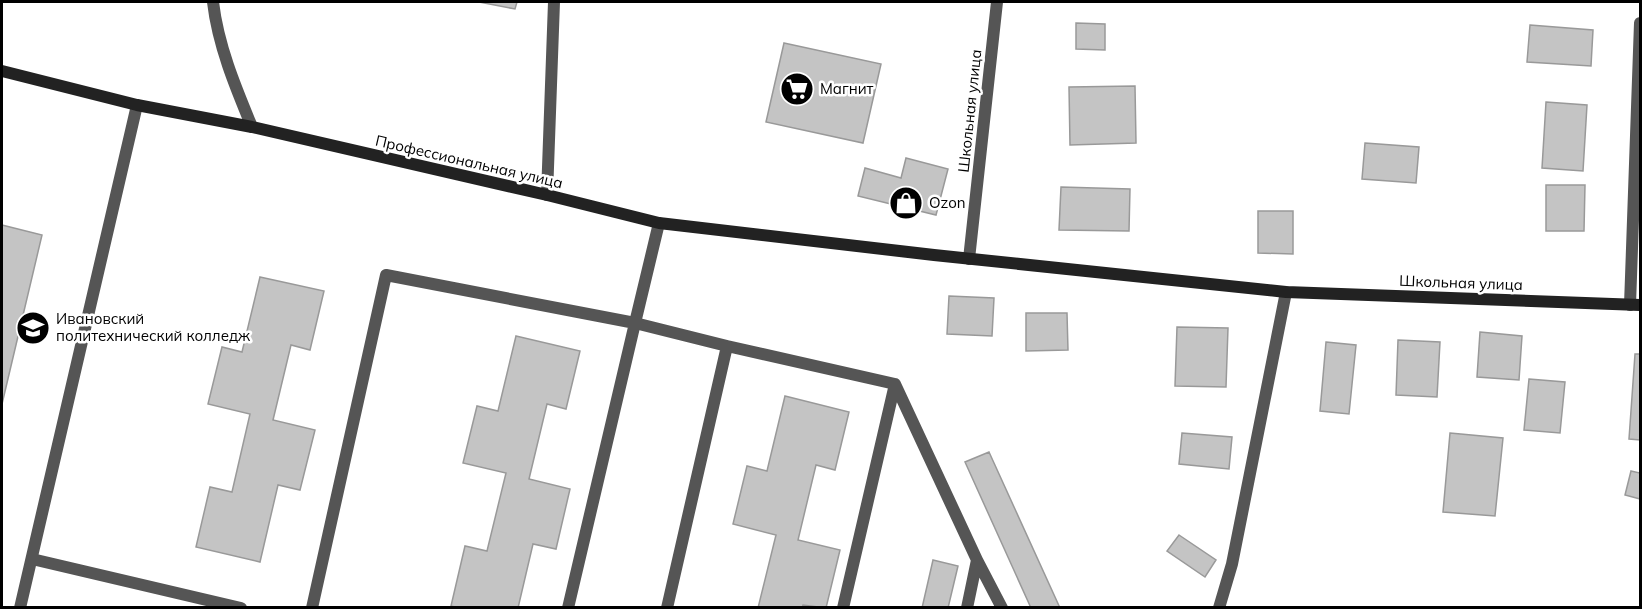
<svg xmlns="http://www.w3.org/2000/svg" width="1642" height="609" font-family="Mulish,sans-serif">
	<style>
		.building { fill: #c4c4c4; stroke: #999; stroke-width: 1.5 }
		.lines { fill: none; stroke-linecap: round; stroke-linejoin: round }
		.lane { stroke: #555; stroke-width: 12 }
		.street { stroke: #555; stroke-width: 12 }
		.secondary { stroke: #222; stroke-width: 12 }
		.labels { text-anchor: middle; stroke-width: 5; stroke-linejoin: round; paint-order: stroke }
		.poi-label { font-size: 15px; fill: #000; stroke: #fff; text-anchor: start }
		.street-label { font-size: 15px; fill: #000; stroke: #fff }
	</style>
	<rect width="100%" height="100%" fill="#fff"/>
	<!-- building -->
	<path class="building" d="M 479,2 L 517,2 L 515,9 Z
		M 1076,23 L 1105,24 L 1105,50 L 1076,49 Z
		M 1530,25 L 1593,30 L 1591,66 L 1527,62 Z
		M 784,43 L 881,64 L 863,143 L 766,122 Z
		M 1135,86 L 1136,143 L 1070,145 L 1069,87 Z
		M 1546,102 L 1587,105 L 1583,171 L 1542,168 Z
		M 1365,143 L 1419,147 L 1416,183 L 1362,179 Z
		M 906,158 L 948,169 L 936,215 L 858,196 L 865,168 L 901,178 Z
		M 1546,185 L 1585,185 L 1584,231 L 1546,231 Z
		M 1061,187 L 1130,189 L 1129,231 L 1059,230 Z
		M 1258,211 L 1293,211 L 1293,254 L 1258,253 Z
		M 2,225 L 42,235 L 2,404 Z
		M 260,277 L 324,291 L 310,350 L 291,345 L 273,420 L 315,430 L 300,490 L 278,485 L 260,562 L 196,547 L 210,487 L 232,492 L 250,414 L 208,404 L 222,347 L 242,352 Z
		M 949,296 L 994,298 L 992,336 L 947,334 Z
		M 1026,313 L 1067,313 L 1068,350 L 1026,351 Z
		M 1177,327 L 1228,328 L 1226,387 L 1175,386 Z
		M 1480,332 L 1522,336 L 1519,380 L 1477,377 Z
		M 516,336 L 580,351 L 566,409 L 547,404 L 529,479 L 570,489 L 556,549 L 533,544 L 518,608 L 458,608 L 451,606 L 465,546 L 487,551 L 506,473 L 463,463 L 477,406 L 498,411 Z
		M 1398,340 L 1440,342 L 1437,397 L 1396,395 Z
		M 1326,342 L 1356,345 L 1349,414 L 1320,411 Z
		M 1635,354 L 1640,354 L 1640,440 L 1629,439 Z
		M 1529,379 L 1565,382 L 1560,433 L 1524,430 Z
		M 785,396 L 849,412 L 835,470 L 816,465 L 798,540 L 840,550 L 826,608 L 803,605 L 802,608 L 758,608 L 776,535 L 733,524 L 747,466 L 767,471 Z
		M 1182,433 L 1232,437 L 1229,469 L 1179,464 Z
		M 1450,433 L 1503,438 L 1495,516 L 1443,512 Z
		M 989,452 L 1060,608 L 1031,608 L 965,462 Z
		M 1631,471 L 1640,473 L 1640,499 L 1625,495 Z
		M 1179,535 L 1216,560 L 1205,577 L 1167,551 Z
		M 933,560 L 958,566 L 948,608 L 922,608 Z"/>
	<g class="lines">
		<!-- lane -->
		<path class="lane" d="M 213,2 C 218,45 235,86 252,127
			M 547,195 L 554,2
			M 659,223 L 635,323 L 727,346 L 667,608
			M 727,346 L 895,384 L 843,608
			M 895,384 L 977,560 L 967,608
			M 32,559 L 241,608
			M 977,560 L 1002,608
			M 20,608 L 137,105
			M 312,608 L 386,275 L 635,323 L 568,608
			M 1219,608 L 1232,564 L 1286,292"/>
		<!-- street -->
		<path class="street" d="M 969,259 L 997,2
			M 1630,305 L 1640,23"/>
		<!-- secondary -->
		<path class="secondary" d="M 2,71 L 137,105 L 252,127 L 547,195 L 659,223 L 934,255 L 1286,292 L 1640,305"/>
	</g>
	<!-- icons -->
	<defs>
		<symbol id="supermarket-disc" viewBox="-11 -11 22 22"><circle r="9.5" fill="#000" stroke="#fff"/><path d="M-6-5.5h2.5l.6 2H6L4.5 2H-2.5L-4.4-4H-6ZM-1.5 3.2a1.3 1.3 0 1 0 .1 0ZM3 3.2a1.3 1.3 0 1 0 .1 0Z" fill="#fff"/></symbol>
		<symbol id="shop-disc" viewBox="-11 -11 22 22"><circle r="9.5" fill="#000" stroke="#fff"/><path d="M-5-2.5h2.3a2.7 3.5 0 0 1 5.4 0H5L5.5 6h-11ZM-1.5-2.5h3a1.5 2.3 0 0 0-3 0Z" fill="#fff"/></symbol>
		<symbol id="university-disc" viewBox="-11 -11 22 22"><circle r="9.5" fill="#000" stroke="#fff"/><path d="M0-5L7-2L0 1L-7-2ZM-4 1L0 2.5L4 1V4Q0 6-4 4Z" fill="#fff"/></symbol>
	</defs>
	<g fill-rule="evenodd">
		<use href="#supermarket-disc" x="778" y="70" width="38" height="38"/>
		<use href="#shop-disc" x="887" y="184" width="38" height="38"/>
		<use href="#university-disc" x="14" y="309" width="38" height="38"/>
	</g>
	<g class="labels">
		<!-- poi labels -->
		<g class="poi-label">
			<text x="820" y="94">Магнит</text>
			<text x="929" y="208">Ozon</text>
			<text x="56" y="324">Ивановский<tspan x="56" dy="17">политехнический колледж</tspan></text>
		</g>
		<!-- street labels -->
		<g class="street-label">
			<text transform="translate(970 111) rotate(-84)" y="5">Школьная улица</text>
			<text transform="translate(469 162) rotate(13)" y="5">Профессиональная улица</text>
			<text transform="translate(1461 283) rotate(2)" y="5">Школьная улица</text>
		</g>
	</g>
	<!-- border -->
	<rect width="1642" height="609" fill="none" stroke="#000000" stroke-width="6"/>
</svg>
